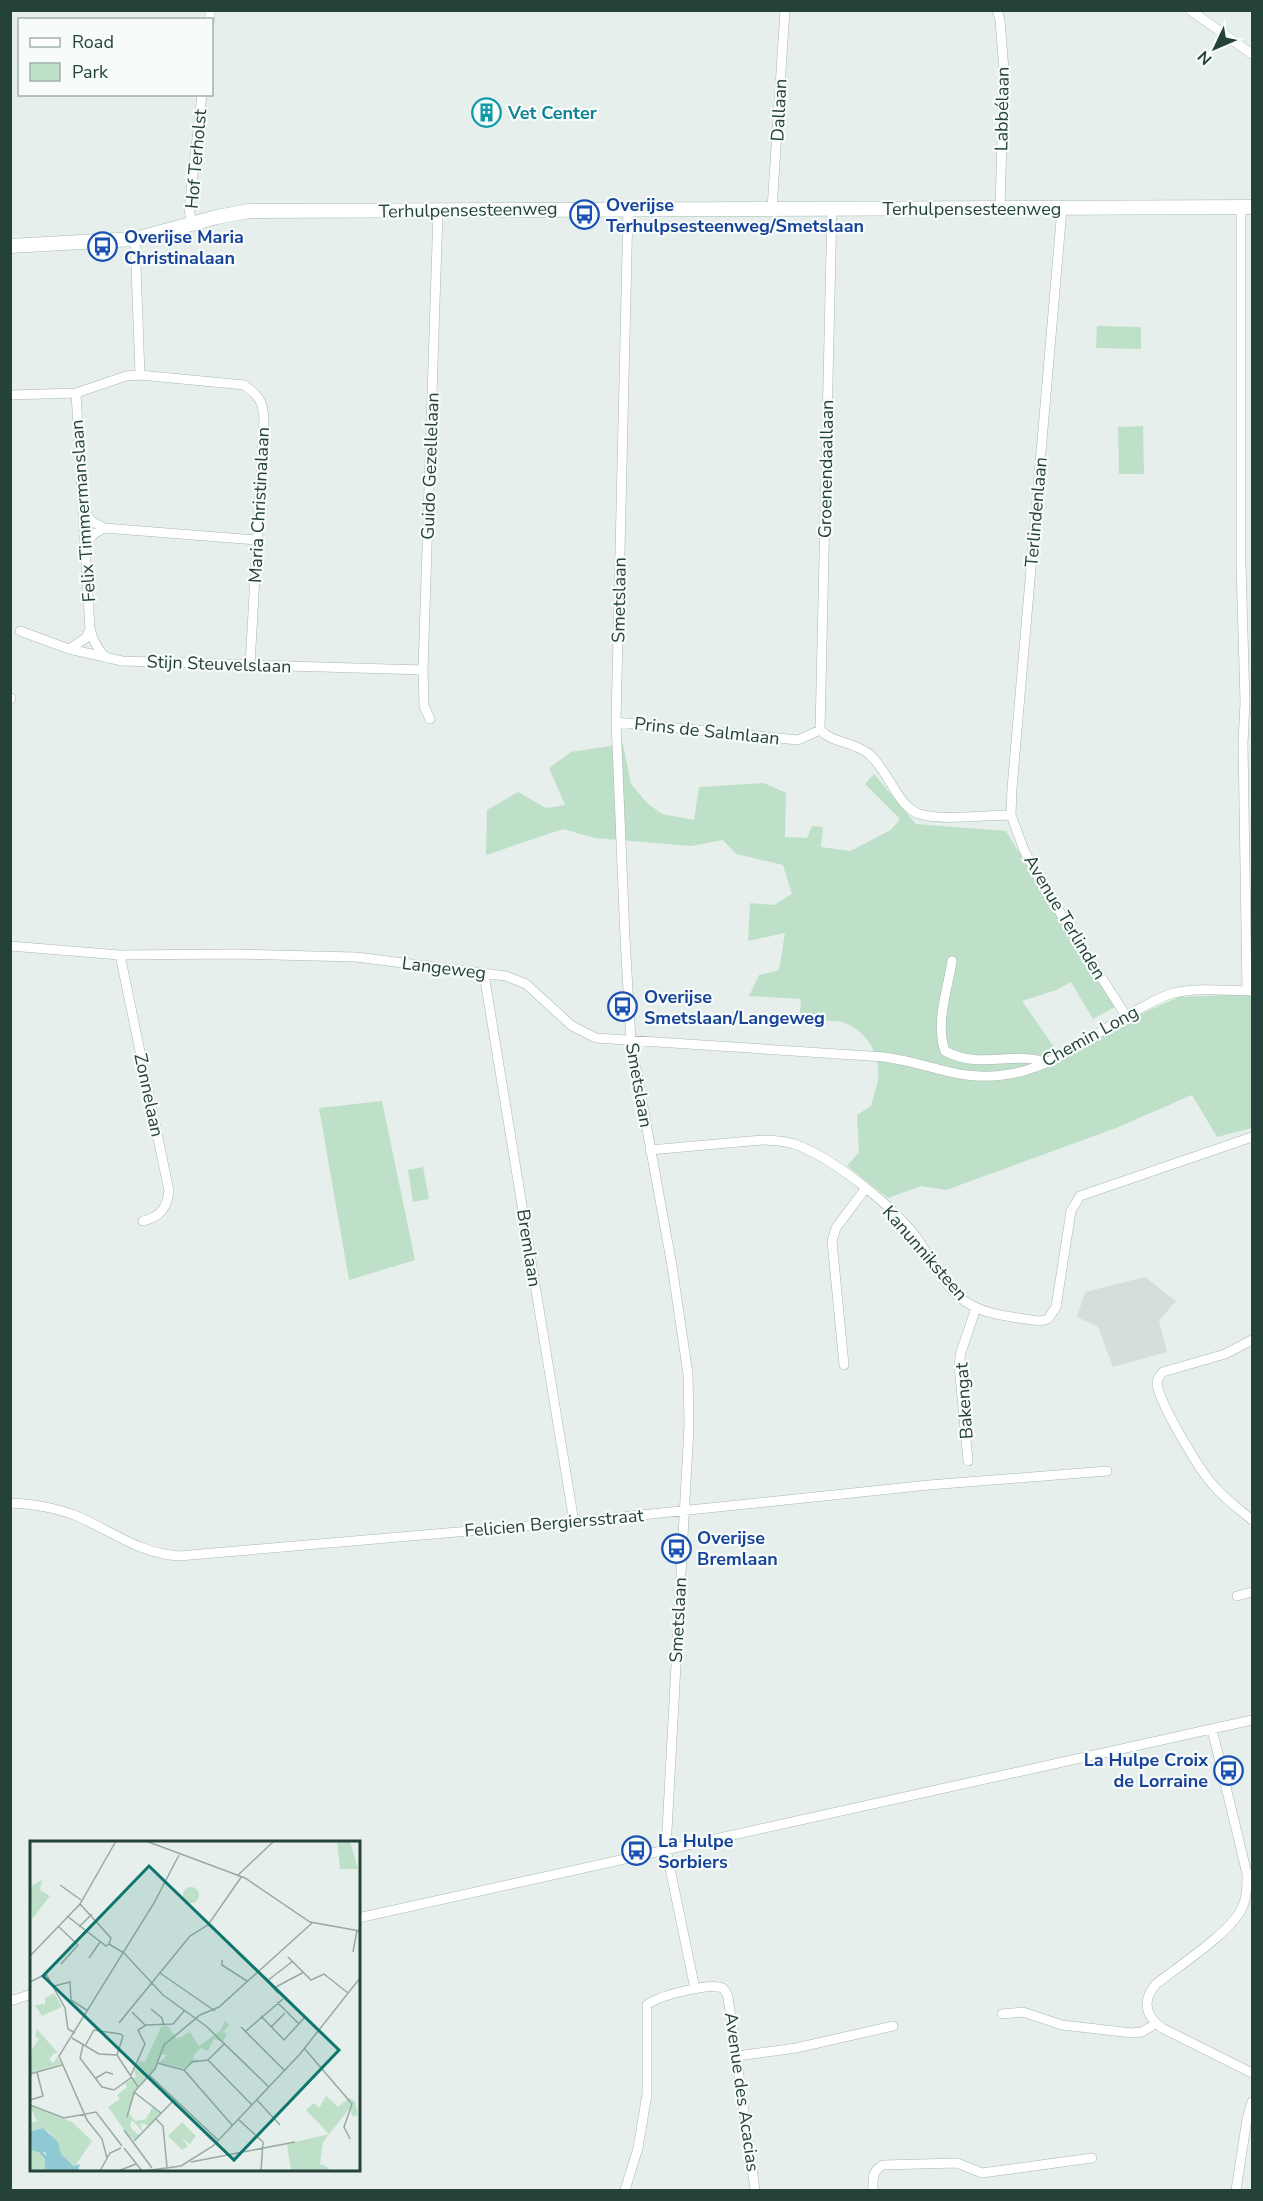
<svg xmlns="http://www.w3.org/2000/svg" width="1263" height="2201" font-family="'Nunito Sans',sans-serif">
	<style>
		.built { fill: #d4dfda }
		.green { fill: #bfe0c8 }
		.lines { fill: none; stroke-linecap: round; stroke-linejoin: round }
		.minor-casing { stroke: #a8b8b2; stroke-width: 10 }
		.secondary-casing { stroke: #a4bbb3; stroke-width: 15 }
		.minor { stroke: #fff; stroke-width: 9 }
		.secondary { stroke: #fff; stroke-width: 14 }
		.labels { text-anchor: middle; stroke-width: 4.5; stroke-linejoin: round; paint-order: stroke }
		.street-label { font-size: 18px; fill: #24423a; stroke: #f7fbf9 }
		.culture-label { font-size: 18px; font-weight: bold; fill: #0d838f; stroke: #f7fbf9; text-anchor: start }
		.transit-label { font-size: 18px; font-weight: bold; fill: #164399; stroke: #f7fbf9; text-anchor: start }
		.inset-river { fill: none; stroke: #8ec9d4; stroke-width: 3 }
		.inset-road { fill: none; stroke: #98aaa4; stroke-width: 1.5 }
		.view { fill: #0f766e; fill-opacity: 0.15; stroke: #0f766e; stroke-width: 3 }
		.inset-edge { fill: none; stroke: #24423a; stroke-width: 3 }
	</style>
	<rect width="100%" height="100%" fill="#e6efeb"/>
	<!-- built -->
	<path class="built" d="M 1145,1277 L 1176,1301 L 1159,1321 L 1167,1352 L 1113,1367 L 1098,1327 L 1077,1317 L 1085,1292 Z"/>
	<!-- green -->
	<path class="green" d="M 1097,326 L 1141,327 L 1141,349 L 1096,348 Z
		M 1143,426 L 1144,474 L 1119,474 L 1118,427 Z
		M 623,744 L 631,784 L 647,803 L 662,814 L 694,820 L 699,787 L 764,783 L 786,793 L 785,837 L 807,838 L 812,826 L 823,827 L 821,847 L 850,851 L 891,830 L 900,819 L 865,784 L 874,774 L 916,824 L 1006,831 L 1115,1007 L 1093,1019 L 1071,982 L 1056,990 L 1022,1001 L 1057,1051 L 1179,997 L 1252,994 L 1252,1128 L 1217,1137 L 1192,1095 L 1116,1128 L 946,1190 L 921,1186 L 888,1198 L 847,1166 L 859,1152 L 857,1115 L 871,1106 C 873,1097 877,1088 878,1079 C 881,1056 867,1031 845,1023 C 832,1018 812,1022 799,1025 L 801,999 L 749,996 L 759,975 L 779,970 L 785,933 L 748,941 L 750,903 L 774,905 L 792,894 L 783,865 L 736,854 L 723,840 L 691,846 L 595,838 L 563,829 L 486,855 L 487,810 L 518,792 L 546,808 L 565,805 L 549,768 L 571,752 Z
		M 382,1101 L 415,1260 L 349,1280 L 319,1108 Z
		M 423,1167 L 429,1199 L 413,1202 L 408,1170 Z"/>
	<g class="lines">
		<defs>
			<path id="minor" d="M 997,10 L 1000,20 L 1004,70 L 1000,209
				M 1190,10 L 1252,54
				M 210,20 L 210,10
				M 1241,207 L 1241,565 L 1245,702 L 1243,743 L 1247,991
				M 628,209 L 616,722 L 625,938 L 631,1041 L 672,1266 L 688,1374 L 689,1426 L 666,1849 L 695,1989
				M 772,209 L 785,10
				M 1062,209 L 1012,788 L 1011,815 L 1024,850 L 1040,881 L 1126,1016
				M 192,224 L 189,209 L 202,94
				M 135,239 L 140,375
				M 10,395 L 76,393 L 126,376 L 140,375 L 244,385 C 258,395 263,401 264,418 L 250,665
				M 84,512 L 93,522 L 104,528
				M 85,544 L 94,534 L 104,528 L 257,540
				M 90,629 C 93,641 97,649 106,658
				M 20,631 L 69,649 L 122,661 L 423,670
				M 69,649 L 86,638 L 90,629 L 76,393
				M 10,700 L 11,698
				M 430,719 L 424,706 L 423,670 L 438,212
				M 616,722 L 798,740 L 820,730 C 834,744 853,741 869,754 C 884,767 891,787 904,803 C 908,807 913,812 919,814 C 941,821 987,815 1011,815
				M 820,730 L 832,208
				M 10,946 L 120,955 L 234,954 L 356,957 L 506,976 L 526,984 L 572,1026 L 596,1038 L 884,1057 C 931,1063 960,1083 1010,1074 C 1057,1066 1096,1032 1137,1010 C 1149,1004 1161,996 1174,993 C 1199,987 1227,991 1252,991
				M 120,955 L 169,1191 C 167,1208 160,1217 143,1221
				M 952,961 C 948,988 935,1023 945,1051 C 979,1070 1014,1051 1045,1062
				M 484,974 L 574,1522
				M 650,1150 L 762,1140 C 776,1140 789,1141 802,1147 C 837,1162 893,1206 916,1237 C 931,1258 944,1287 966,1302 C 987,1316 1015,1317 1040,1321 L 1048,1319 L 1056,1307 L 1071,1211 L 1080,1196 L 1252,1137
				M 1252,1340 L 1225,1354 L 1163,1372 C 1159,1376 1157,1379 1157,1384 C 1160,1404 1199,1470 1214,1486 C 1225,1499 1239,1509 1252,1520
				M 844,1365 L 832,1241 L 836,1228 L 865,1189
				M 968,1461 L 959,1365 L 961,1352 L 976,1308
				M 10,1503 C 34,1504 58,1508 79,1517 C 115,1533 139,1553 179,1556 L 574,1522 L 929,1485 L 1107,1471
				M 1237,1596 L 1252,1592
				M 1212,1729 L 1247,1874 C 1247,1886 1247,1896 1243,1906 C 1233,1931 1179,1966 1156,1984 C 1142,2000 1145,2016 1162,2028 L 1252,2073
				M 358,1918 L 1252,1720
				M 10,2001 L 32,1994
				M 1002,2014 L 1023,2012 L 1062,2025 L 1132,2033 L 1142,2032 L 1155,2024
				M 737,2056 L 796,2048 L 893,2026
				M 625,2190 L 638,2148 L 647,2094 L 647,2005 C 657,1996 706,1984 719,1987 C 725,1988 726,1992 728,1997 L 755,2190
				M 873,2190 C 873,2178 872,2171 883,2165 L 957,2163 L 982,2173 L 1092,2158
				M 1236,2190 L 1247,2119 L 1252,2102"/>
			<path id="secondary" d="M 10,246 L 135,239 L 217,217 L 249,211 L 1252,207"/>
		</defs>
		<!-- minor casing -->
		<use href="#minor" class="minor-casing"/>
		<!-- secondary casing -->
		<use href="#secondary" class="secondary-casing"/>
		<!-- minor -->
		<use href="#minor" class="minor"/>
		<!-- secondary -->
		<use href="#secondary" class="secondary"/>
	</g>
	<!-- icons -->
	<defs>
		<symbol id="building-ring" viewBox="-11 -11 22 22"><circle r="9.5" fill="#f7fbf9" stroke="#0f9aa8" stroke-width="1.5"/><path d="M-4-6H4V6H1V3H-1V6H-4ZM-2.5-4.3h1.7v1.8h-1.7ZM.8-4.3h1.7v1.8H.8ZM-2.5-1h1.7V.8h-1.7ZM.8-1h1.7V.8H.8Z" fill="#0f9aa8"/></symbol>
		<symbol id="bus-ring" viewBox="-11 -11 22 22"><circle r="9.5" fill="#f7fbf9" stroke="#1a4fb4" stroke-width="1.5"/><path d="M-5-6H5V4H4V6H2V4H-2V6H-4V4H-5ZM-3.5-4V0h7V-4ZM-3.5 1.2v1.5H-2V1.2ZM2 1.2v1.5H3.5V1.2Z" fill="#1a4fb4"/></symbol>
	</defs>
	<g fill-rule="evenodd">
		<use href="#building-ring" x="470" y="96" width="33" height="33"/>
		<use href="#bus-ring" x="568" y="198" width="33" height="33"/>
		<use href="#bus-ring" x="86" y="230" width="33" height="33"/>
		<use href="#bus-ring" x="606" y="990" width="33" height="33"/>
		<use href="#bus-ring" x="660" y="1532" width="33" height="33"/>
		<use href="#bus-ring" x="1212" y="1754" width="33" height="33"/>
		<use href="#bus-ring" x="620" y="1834" width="33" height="33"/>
	</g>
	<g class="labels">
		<!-- street labels -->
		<g class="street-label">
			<text transform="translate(1002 109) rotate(-89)" y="6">Labbélaan</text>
			<text transform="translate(779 110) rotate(-87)" y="6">Dallaan</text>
			<text transform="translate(196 159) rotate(-85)" y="6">Hof Terholst</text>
			<text x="972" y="215">Terhulpensesteenweg</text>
			<text transform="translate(468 210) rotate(-1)" y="6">Terhulpensesteenweg</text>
			<text transform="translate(430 466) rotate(-88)" y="6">Guido Gezellelaan</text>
			<text transform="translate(826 469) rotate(-89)" y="6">Groenendaallaan</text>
			<text transform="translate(259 505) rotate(-87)" y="6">Maria Christinalaan</text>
			<text transform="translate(83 511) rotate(-94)" y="6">Felix Timmermanslaan</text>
			<text transform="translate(1036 512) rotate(-85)" y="6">Terlindenlaan</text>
			<text transform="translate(619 600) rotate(-89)" y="6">Smetslaan</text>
			<text transform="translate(219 664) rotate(2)" y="6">Stijn Steuvelslaan</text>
			<text transform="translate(707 731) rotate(6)" y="6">Prins de Salmlaan</text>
			<text transform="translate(1065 917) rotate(59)" y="6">Avenue Terlinden</text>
			<text transform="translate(444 968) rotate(7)" y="6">Langeweg</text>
			<text transform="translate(1090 1036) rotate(-29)" y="6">Chemin Long</text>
			<text transform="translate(639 1085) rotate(80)" y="6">Smetslaan</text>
			<text transform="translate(149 1095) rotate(78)" y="6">Zonnelaan</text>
			<text transform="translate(529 1248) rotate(81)" y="6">Bremlaan</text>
			<text transform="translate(925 1253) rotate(49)" y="6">Kanunniksteen</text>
			<text transform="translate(964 1401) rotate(-94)" y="6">Bakengat</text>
			<text transform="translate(554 1523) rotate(-5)" y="6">Felicien Bergiersstraat</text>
			<text transform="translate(678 1620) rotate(-87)" y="6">Smetslaan</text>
			<text transform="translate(742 2092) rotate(82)" y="6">Avenue des Acacias</text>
		</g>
		<!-- culture labels -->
		<g class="culture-label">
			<text x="508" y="119">Vet Center</text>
		</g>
		<!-- transit labels -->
		<g class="transit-label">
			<text x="606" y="211">Overijse<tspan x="606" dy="21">Terhulpsesteenweg/Smetslaan</tspan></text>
			<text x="124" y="243">Overijse Maria<tspan x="124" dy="21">Christinalaan</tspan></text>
			<text x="644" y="1003">Overijse<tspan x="644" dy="21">Smetslaan/Langeweg</tspan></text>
			<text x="697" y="1544">Overijse<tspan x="697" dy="21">Bremlaan</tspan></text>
			<text x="1208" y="1766" text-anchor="end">La Hulpe Croix<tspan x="1208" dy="21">de Lorraine</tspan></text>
			<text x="658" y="1847">La Hulpe<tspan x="658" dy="21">Sorbiers</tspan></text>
		</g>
	</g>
	<!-- overview -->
	<g transform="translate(30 1841)">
		<rect width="330" height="330" fill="#e6efeb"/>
		<path d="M 307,0 L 320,0 L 328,28 L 310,28 ZM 12,39 L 10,49 L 20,55 L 2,78 L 0,46 ZM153 54a8 8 0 1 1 16 0a8 8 0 1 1-16 0ZM 24,152 L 32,166 L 12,175 L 5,164 L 15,163 L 15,157 ZM 195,180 L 199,184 L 193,191 L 197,193 L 193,201 L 184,198 L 178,210 L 171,207 L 165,212 L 163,218 L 169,219 L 153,227 L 129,222 L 137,214 L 130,213 L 124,228 L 107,247 L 99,272 L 105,280 L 116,278 L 123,265 L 131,272 L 119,285 L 111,282 L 112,290 L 102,279 L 100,286 L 109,294 L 104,299 L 97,293 L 78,266 L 90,258 L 87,254 L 97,246 L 95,242 L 106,236 L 104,229 L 109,220 L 115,221 L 131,186 L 138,185 L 147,198 L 160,191 L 169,205 L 191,189 ZM 7,188 L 28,212 L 24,212 L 19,219 L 24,222 L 27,215 L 31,223 L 0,232 L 2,208 L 9,198 L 5,195 ZM 296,255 L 308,266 L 319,257 L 325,260 L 328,274 L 323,276 L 319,268 L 293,301 L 290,323 L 299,327 L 298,330 L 261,330 L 257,303 L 299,293 L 276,269 L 284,262 L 289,267 ZM 0,265 L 42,281 L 62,300 L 45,325 L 31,313 L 20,292 L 13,287 L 0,291 L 0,282 L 7,280 ZM 152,281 L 166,295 L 160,303 L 151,296 L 158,305 L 152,309 L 138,295 ZM 0,305 L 17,315 L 18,329 L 0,330 Z" fill="#bfe0c8"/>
		<path d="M 13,287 L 28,301 L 31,313 L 44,325 L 50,323 L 48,330 L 18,330 L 16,312 L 0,305 L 0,291 Z" fill="#8ec9d4"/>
		<path class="inset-river" d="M 0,307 L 10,310 L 17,318 L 16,330"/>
		<path class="inset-road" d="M 116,0 L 215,37 L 280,81 L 330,90M 207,35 L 244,0M 30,44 L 51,59M 50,63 L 81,97 L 79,103M 37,75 L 76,105 L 79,103 L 94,112 L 133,154 L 176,185 L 239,246M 29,86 L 48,104 L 31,123M 49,86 L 62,73M 323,111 L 327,89M 0,115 L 50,63 L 86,0M 258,116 L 281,139 L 294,133 L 318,152M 59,117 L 70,101M 192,119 L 192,124 L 217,140M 228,130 L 248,152M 130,132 L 185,170M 237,140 L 263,120M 0,141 L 16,133 L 35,167 L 38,188 L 45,192M 24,145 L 40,141 L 41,159 L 58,170M 244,147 L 274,131M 247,161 L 269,183M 121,168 L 132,177 L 134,185M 102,171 L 115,184M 231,175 L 254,199 L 275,176M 89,182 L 160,95 L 178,84 L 212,35M 211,186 L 254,229M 241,186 L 255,172M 216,190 L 253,158M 42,197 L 69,213 L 87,214 L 108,246M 53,204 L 50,217 L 72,246 L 84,249 L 102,236M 55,205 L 64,189 L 90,193 L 93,195 L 87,214M 274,207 L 322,263 L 314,286 L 320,298M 178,219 L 222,264M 127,222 L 154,229 L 202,284M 154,229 L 162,221 L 178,219 L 195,202M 0,233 L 32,224M 101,234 L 115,203 L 108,189 L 116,184 L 143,183 L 155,169M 119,234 L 188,299M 66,237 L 76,231 L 83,233M 104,251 L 131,272M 0,259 L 13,255 L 7,231M 227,259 L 250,284M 0,264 L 34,277 L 66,271 L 92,305M 97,276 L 104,251 L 125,228 L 134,204 L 170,174 L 189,166 L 282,82M 126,278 L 133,285 L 137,326M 208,278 L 233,301 L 231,330M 94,289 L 122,327M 104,300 L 145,258M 94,307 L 112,330M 77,317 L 72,298 L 57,279 L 29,215 L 124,62 L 149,14M 161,321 L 265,301M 70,330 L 80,312 L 91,307M 88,330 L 106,323M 114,330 L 151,325 L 183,305 L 270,213 L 330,137"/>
		<path class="view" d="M 119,25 L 309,209 L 204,319 L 13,135 Z"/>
		<rect width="330" height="330" class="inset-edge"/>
	</g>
	<!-- border -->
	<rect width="1263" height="2201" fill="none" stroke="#24423a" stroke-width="24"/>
	<!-- legend -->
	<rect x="18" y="18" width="195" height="78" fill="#f7fbf9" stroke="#a3b1ad" stroke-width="1.5"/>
	<rect x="30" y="38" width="30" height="9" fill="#ffffff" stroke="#a3b1ad" stroke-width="1.5"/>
	<text x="72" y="48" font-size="18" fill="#24423a">Road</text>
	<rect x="30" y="63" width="30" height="18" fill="#bfe0c8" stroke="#a3b1ad" stroke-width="1.5"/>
	<text x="72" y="78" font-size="18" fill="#24423a">Park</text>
	<!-- north arrow -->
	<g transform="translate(1215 48) rotate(226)" stroke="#f7fbf9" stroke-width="4.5" paint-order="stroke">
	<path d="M0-4.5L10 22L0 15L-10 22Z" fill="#24423a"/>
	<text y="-9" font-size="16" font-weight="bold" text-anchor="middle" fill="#24423a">N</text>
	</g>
</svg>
